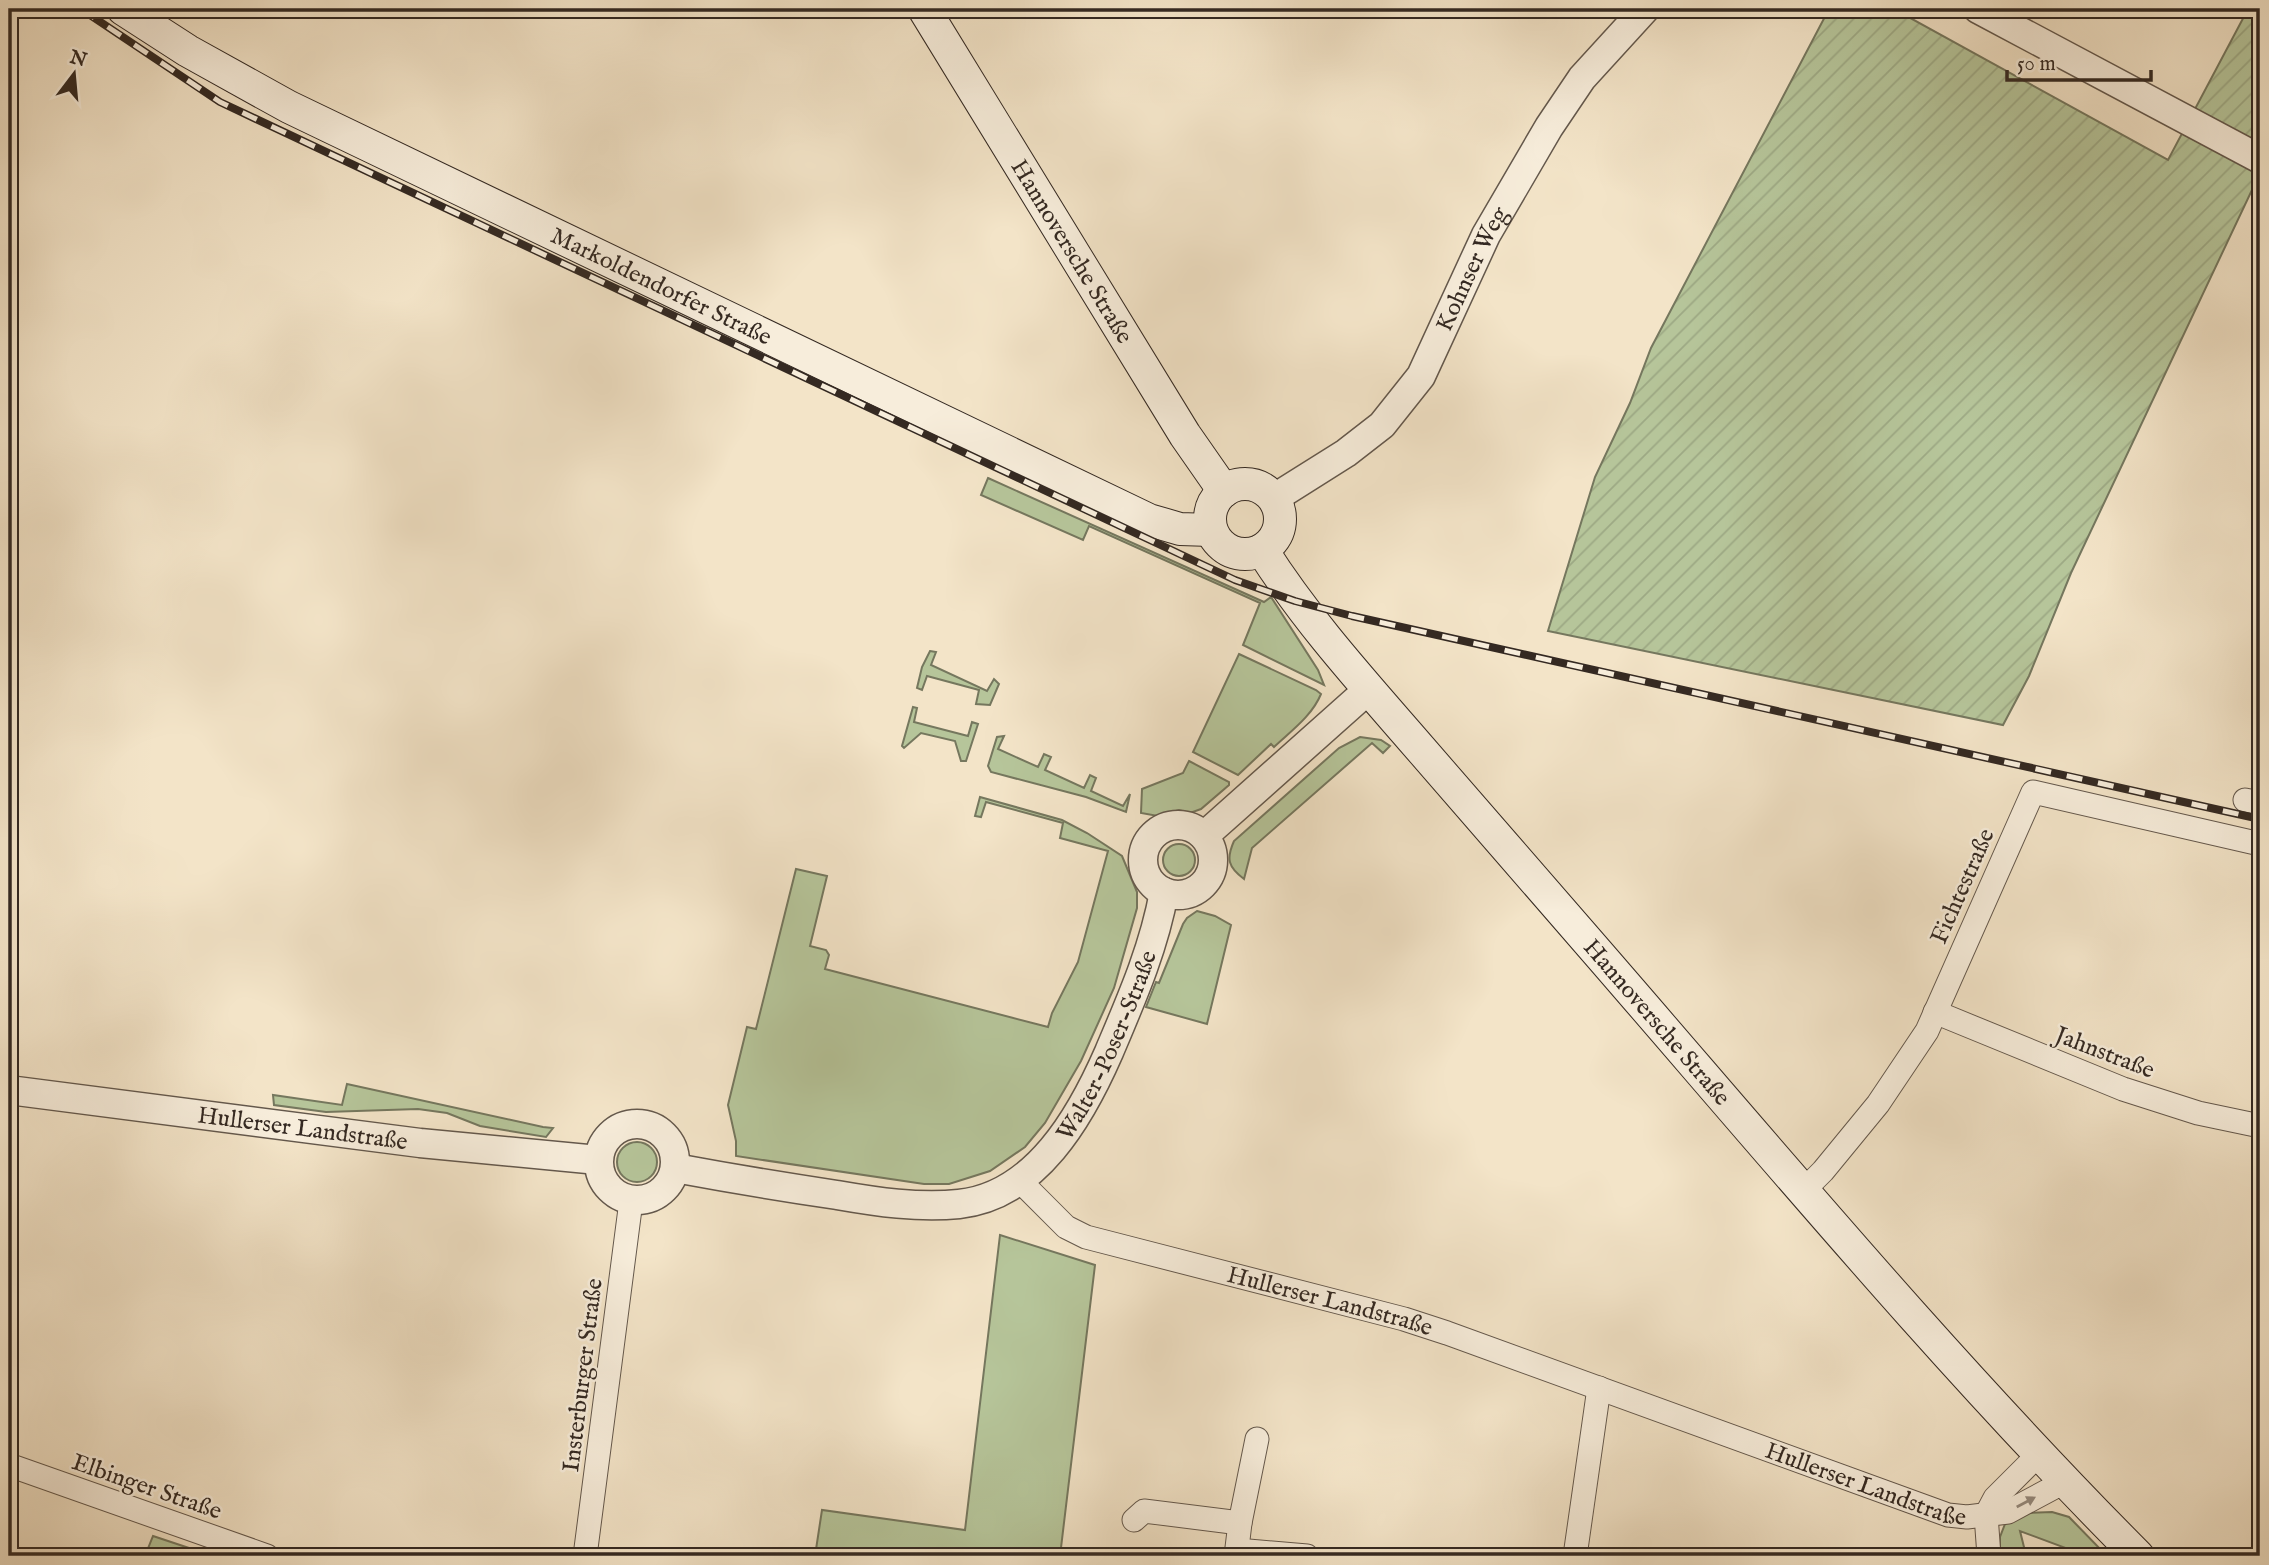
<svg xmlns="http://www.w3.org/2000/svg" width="2269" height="1565" font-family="'IM FELL English',serif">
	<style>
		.green { fill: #b6c59a; stroke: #75775e; stroke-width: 2 }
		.garden { fill: url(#garden-furrows); stroke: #75775e; stroke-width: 2 }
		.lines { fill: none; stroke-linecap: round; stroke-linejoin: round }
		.minor-casing { stroke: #64584c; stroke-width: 25 }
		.tertiary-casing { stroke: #64584c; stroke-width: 31 }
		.secondary-casing { stroke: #342922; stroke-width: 34 }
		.minor { stroke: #f7eddb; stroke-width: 23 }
		.tertiary { stroke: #f7eddb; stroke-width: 28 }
		.secondary { stroke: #f7eddb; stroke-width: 32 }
		.rail-casing { stroke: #342922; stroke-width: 8 }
		.rail { stroke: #f7eddb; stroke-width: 5; stroke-dasharray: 16; stroke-linecap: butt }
		.oneway { fill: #968b7e }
		.labels { text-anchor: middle; stroke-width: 5; stroke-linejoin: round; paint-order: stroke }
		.street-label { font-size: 24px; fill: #342922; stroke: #f7eddb }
	</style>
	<defs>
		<pattern id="garden-furrows" width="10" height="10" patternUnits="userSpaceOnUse" patternTransform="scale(1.75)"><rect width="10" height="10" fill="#b6c59a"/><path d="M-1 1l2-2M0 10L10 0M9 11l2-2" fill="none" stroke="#9da984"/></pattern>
	</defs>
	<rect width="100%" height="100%" fill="#f3e4c8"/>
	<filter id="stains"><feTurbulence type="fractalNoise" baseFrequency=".00286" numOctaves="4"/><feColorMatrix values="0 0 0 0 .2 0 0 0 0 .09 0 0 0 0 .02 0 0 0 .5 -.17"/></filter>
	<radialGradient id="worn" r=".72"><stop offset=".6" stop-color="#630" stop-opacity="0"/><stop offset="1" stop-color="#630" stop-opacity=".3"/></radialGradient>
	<!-- green -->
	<path class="green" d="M 988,478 L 1264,602 L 1271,597 L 1318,670 L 1324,685 L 1243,645 L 1260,603 L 1089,526 L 1083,540 L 981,495 Z
		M 930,651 L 936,652 L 931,665 L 987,691 L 994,679 L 999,684 L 990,705 L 976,704 L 979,690 L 927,676 L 922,690 L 917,688 L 922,667 Z
		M 1239,654 L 1316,690 L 1321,694 C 1312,716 1291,731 1274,747 L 1271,744 L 1238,775 L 1193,752 Z
		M 913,707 L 917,708 L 914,722 L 968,736 L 972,722 L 978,724 L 966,761 L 961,761 L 955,741 L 921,733 L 904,748 L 902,746 Z
		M 1004,736 L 998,749 L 1038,767 L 1044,754 L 1051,757 L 1045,770 L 1084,788 L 1090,775 L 1096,778 L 1091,791 L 1123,806 L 1130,794 L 1126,812 L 1086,797 L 991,772 L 988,766 L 997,737 Z
		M 1360,737 L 1381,740 L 1390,746 L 1383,753 L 1372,743 L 1252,848 L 1244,879 C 1228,867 1226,859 1234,841 L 1339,748 Z
		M 1189,761 L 1229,782 L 1229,785 L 1201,809 L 1190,813 L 1179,810 L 1158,816 L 1141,813 L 1142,789 L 1183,773 Z
		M 980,797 L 1062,820 L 1087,833 L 1122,856 L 1137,892 L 1137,908 L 1114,988 L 1081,1061 L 1045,1123 L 1025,1147 L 990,1171 L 949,1184 L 924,1184 L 736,1156 L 736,1141 L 728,1105 L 747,1027 L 756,1029 L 796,869 L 827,876 L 810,946 L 826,950 L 829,955 L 825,969 L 1048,1027 L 1052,1013 L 1078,962 L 1108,851 L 1060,838 L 1063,823 L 986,802 L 981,817 L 975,816 Z
		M1163 860a16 16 0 1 1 32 0a16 16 0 1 1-32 0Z
		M 1197,911 L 1215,916 L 1231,925 L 1207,1024 L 1146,1007 L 1156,982 L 1159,983 L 1183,924 L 1187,918 Z
		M 347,1084 L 543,1127 L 553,1128 L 546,1137 L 480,1126 L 447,1113 L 418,1109 L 326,1112 L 274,1105 L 273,1095 L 342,1105 Z
		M617 1162a20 20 0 1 1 40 0a20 20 0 1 1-40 0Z
		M 1000,1235 L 1095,1265 L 1060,1556 L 815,1556 L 822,1510 L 965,1530 Z
		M 2052,1512 L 2069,1517 L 2107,1556 L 2087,1556 L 2020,1531 L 2025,1551 L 2022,1556 L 2000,1549 L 2000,1537 L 2005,1524 L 2027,1513 Z
		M 153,1536 L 213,1556 L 145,1556 Z"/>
	<!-- garden -->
	<path class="garden" d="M 1829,9 L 1894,9 L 2168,160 L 2248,9 L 2260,9 L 2260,173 L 2071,573 L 2029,676 L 2003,725 L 1548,631 L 1595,477 L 1630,403 L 1651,348 Z"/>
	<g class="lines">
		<defs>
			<g id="minor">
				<path d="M 2245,800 L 2260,803"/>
				<path d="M 1935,1012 L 2123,1089 L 2198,1113 L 2260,1126"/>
				<path id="s1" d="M 1019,1180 L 1066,1227 L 1086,1237 L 1404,1319 L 1447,1333 L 1948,1515 L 1967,1517 L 2008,1512 L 2064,1482"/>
				<path d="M 1804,1190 L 1823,1171 L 1878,1104 L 1927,1031 L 2033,792 L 2260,844"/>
				<path d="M 9,1465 L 267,1556"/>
				<path d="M 1986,1515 L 1995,1498 L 2039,1454"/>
				<path d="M 1986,1515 L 1989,1556"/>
				<path d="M 1134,1520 L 1144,1511 L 1240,1523"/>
				<path d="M 1237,1550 L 1307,1556"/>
				<path d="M 585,1556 L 631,1201"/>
				<path d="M 1236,1556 L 1240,1523 L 1257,1439"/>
				<path d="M 1575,1556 L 1599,1388"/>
			</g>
			<g id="tertiary">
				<path d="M 1978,9 L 2260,159"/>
				<path id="s2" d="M 1273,499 L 1346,453 L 1382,425 L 1421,376 L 1486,235 L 1549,127 L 1582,78 L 1645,9"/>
				<circle cx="1178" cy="860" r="35"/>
				<path d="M 1204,836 L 1369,689"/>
				<path id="s3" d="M 9,1090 L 420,1143 L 598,1160"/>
				<circle cx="637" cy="1162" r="38"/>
				<path id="s4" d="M 675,1168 C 729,1178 783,1187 837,1195 C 877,1202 918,1208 959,1204 C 1036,1196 1081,1116 1109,1052 C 1131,1000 1154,948 1164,892"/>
			</g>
			<g id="secondary">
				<path id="s5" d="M 123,9 L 188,51 L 289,107 L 1149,520 L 1180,529 L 1211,530"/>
				<path id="s6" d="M 924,9 L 1185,435 L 1224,491"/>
				<circle cx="1245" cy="519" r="35"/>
				<path id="s7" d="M 1262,550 C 1305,618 1359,678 1412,739 C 1474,810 1535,881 1597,952 C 1774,1156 1947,1364 2138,1556"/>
			</g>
		</defs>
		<!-- minor casing -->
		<use href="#minor" class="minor-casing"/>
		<!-- tertiary casing -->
		<use href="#tertiary" class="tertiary-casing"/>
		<!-- secondary casing -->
		<use href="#secondary" class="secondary-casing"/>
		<!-- minor -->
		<use href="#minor" class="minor"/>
		<!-- tertiary -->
		<use href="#tertiary" class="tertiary"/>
		<!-- secondary -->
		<use href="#secondary" class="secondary"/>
		<defs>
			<path id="rail" d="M 81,9 L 220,102 L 1235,580 L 1295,601 L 1352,616 L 2260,819"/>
		</defs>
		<!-- rail casing -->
		<use href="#rail" class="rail-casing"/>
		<!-- rail -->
		<use href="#rail" class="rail"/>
	</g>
	<!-- one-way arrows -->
	<defs><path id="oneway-solid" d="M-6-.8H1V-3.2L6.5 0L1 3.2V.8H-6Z" transform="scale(1.75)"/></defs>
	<use class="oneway" href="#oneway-solid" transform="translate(2026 1502) rotate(-28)"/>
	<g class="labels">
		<!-- street labels -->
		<g class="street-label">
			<text dy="8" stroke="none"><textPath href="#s6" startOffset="284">Hannoversche Straße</textPath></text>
			<text dy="8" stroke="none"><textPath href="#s2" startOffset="313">Kohnser Weg</textPath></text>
			<text dy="8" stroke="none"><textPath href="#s5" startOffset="606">Markoldendorfer Straße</textPath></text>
			<text transform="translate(1962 886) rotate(-66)" y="8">Fichtestraße</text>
			<text dy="8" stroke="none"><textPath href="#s7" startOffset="616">Hannoversche Straße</textPath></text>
			<text dy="8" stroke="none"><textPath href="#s4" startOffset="516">Walter-Poser-Straße</textPath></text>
			<text transform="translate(2105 1052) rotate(21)" y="8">Jahnstraße</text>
			<text dy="8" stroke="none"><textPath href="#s3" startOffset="296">Hullerser Landstraße</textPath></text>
			<text dy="8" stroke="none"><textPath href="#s1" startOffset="341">Hullerser Landstraße</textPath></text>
			<text transform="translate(582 1375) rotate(-83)" y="8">Insterburger Straße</text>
			<text dy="8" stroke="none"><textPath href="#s1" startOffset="908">Hullerser Landstraße</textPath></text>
			<text transform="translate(147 1486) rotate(19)" y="8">Elbinger Straße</text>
		</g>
	</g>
	<!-- margin -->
	<rect width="2269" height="1565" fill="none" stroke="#f3e4c8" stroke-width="35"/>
	<rect x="10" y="10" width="2248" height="1544" fill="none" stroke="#342922" stroke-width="3.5"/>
	<rect x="18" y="18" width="2234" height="1530" fill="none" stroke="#342922" stroke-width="2"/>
	<!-- north arrow -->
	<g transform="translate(74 74) rotate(16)" stroke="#f7eddb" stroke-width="5" paint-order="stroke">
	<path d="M0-5L12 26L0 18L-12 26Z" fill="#342922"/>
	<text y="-10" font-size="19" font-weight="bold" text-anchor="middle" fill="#342922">N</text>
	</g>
	<!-- scale -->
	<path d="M2007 70v10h144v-10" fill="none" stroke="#342922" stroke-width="3.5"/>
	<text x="2017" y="70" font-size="21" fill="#342922" stroke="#f7eddb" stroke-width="5" paint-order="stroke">50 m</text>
	<rect width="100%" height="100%" filter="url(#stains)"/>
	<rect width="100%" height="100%" fill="url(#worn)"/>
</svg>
